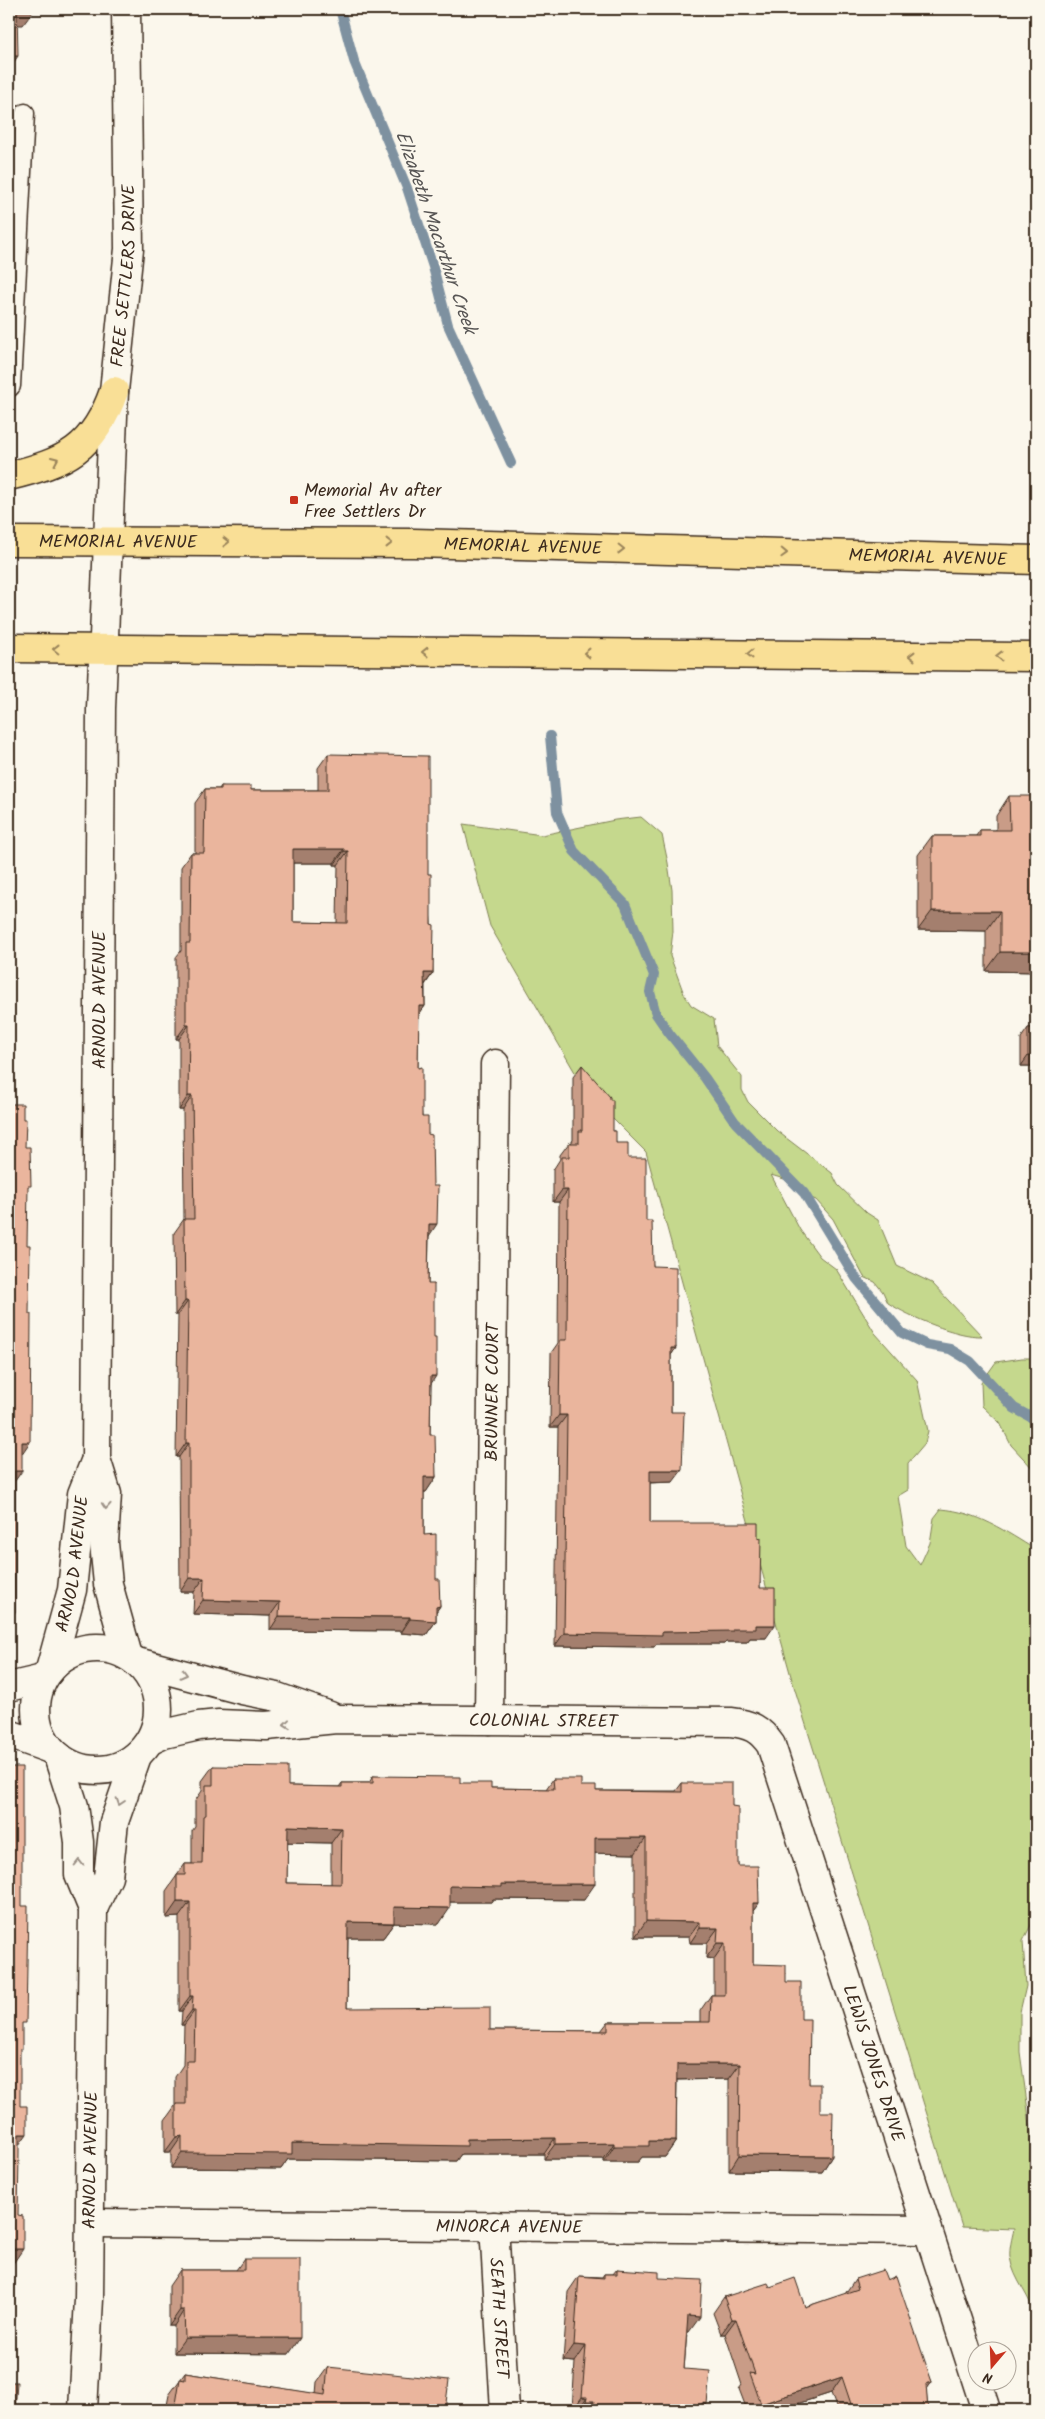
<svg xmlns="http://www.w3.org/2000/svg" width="1045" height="2419" font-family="Kalam,sans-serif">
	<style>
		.green { fill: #c5d88d; stroke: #808156 }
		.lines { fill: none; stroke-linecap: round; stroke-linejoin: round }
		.stream { stroke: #7e91a0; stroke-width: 10 }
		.service-casing { stroke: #3b2a1e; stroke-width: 21 }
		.minor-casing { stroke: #3b2a1e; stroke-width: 31 }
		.tertiary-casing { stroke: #3b2a1e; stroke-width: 31 }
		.primary-casing { stroke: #3b2a1e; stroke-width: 31 }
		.service { stroke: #fbf7ec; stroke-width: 18 }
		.minor { stroke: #fbf7ec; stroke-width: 28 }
		.tertiary { stroke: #fbf7ec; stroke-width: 28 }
		.primary { stroke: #f9df96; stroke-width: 28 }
		.wall { fill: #c99c87; stroke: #3b2a1e; fill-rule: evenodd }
		.shaded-wall { fill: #a47f6e; stroke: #3b2a1e }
		.building { fill: #eab59d; stroke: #3b2a1e; fill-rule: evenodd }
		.oneway { stroke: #9a845a }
		.oneway2 { stroke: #9b9085 }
		.poi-dot { fill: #c8321e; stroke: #fbf7ec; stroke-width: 2 }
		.labels { text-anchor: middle; stroke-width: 4; stroke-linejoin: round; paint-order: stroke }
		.street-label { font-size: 18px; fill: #3b2a1e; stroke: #fbf7ec }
		.poi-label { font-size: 18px; fill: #3b2a1e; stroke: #fbf7ec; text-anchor: start }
		.water-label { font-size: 19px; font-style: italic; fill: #575554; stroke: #fbf7ec }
	</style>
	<rect width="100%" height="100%" fill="#fbf7ec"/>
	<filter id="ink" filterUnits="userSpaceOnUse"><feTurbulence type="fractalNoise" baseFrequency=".02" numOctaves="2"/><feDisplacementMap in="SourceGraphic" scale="10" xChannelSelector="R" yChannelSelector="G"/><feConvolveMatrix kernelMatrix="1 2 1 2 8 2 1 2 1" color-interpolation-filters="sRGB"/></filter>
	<g filter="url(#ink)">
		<!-- green -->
		<path class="green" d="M 641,817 L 662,835 L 668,863 L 672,890 L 673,931 L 670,956 L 684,994 L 691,1005 L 714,1019 L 717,1046 L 742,1077 L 742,1090 L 748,1102 L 777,1131 L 832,1173 L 838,1185 L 867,1213 L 878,1220 L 897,1266 L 932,1283 L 982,1336 C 957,1337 910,1317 888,1303 L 883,1292 L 875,1282 L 864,1277 L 833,1219 L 816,1200 L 798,1193 L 784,1179 L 771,1175 L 800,1230 L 820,1257 L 836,1269 L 875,1333 L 917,1380 L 928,1431 L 925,1443 L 908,1463 L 908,1490 L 898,1496 L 906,1546 L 920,1565 L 930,1543 L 934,1518 L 941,1509 C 978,1512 1005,1531 1036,1550 L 1036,1915 L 1023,1941 L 1026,1986 L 1020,2012 L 1020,2052 L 1031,2133 L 1030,2161 L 1034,2218 L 1036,2222 L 1036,2320 C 1032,2297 1013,2280 1010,2257 C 1009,2249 1012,2238 1014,2229 L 962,2227 L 792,1680 L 646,1152 L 587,1093 L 490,926 L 463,824 L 542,835 L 615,820 Z
			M 1022,1358 L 1036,1358 L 1036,1472 L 1011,1445 L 1000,1423 L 982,1406 L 981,1383 L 996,1362 Z"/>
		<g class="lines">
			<!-- stream -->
			<path class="stream" d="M 340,9 L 354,61 L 407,188 L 433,267 L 448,325 L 511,463
				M 550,736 L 557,812 L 574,851 L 625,904 L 654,975 L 650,992 L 656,1014 L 669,1033 L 705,1078 L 735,1122 L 804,1193 L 856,1278 L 902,1333 L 927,1345 L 950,1349 L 970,1361 L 1014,1408 L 1036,1420"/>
			<defs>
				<path id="service" d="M 9,388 L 11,386 L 25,113"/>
				<g id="minor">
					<path id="s1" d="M 108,541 L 114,391 L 129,249 L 126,9"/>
					<path d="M 137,1662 L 242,1690 L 277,1697 L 330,1716"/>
					<path d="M 9,1687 L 43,1679"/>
					<path id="s2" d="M 489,1720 L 495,1064"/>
					<path d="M 9,1734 L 50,1749"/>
					<path id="s3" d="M 151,1740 L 164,1734 L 199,1726 L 219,1724 L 266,1726 L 336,1719 L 731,1722 C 750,1724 760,1729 771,1745 L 986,2410"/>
					<path id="s4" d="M 90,2223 L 928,2230"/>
					<path id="s5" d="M 494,2226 L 505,2410"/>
				</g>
				<g id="tertiary">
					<path d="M 108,541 L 101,708 L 96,1459 L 107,1494 L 104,1543 L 108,1584 L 128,1656"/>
					<circle cx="97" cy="1709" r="61"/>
					<path id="s6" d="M 50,1670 L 72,1590 L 82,1494 L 96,1459"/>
					<path d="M 58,1756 L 74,1806 L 79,1842 L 79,1875 L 93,1909 L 89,2299 L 83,2410"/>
					<path d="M 93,1909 L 108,1877 L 114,1822 L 137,1756"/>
				</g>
				<g id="primary">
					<path d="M 9,476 C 66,462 94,449 114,391"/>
					<path id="s7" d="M 9,541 L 414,543 L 1036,560"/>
					<path d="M 9,648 L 1036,657"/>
				</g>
			</defs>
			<!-- service casing -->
			<use href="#service" class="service-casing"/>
			<!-- minor casing -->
			<use href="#minor" class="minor-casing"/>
			<!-- tertiary casing -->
			<use href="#tertiary" class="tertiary-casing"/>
			<!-- primary casing -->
			<use href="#primary" class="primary-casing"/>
			<!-- service -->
			<use href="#service" class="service"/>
			<!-- minor -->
			<use href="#minor" class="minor"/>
			<!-- tertiary -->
			<use href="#tertiary" class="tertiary"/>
			<!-- primary -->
			<use href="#primary" class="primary"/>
		</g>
		<!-- wall -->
		<path class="wall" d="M 328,754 L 428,874 L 431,924 L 433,973 L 425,985 L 425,1006 L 418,1015 L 418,1068 L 422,1117 L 429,1236 L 428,1284 L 431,1384 L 430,1435 L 436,1477 L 426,1492 L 424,1492 L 424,1535 L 436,1579 L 440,1606 L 436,1612 L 436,1621 L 426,1635 L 401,1633 L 401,1631 L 270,1630 L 270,1616 L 193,1614 L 194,1592 L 180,1592 L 179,1457 L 176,1457 L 178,1315 L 175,1315 L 174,1233 L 184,1219 L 183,1110 L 179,1110 L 179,1039 L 176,1039 L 176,957 L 181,951 L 181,867 L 191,853 L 195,853 L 195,803 L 205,789 L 219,789 L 221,786 L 251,790 L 318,790 L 318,768 ZM 293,863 L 334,863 L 334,865 L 338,865 L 337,923 L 293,922 Z
			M 1009,796 L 1036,972 L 986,971 L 986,931 L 918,930 L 918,855 L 932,836 L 976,836 L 980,830 L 996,830 L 996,816 Z
			M 1028,1028 L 1036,1028 L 1036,1066 L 1021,1066 L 1021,1038 Z
			M 582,1065 L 613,1131 L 616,1143 L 628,1158 L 646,1221 L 653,1266 L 676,1348 L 671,1355 L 671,1412 L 673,1482 L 650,1483 L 650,1523 L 758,1539 L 760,1588 L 766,1638 L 750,1638 L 747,1642 L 726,1642 L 724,1644 L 656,1644 L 654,1647 L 555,1646 L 558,1427 L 550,1427 L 551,1353 L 558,1343 L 559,1202 L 553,1202 L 553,1170 L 560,1159 L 560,1155 L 569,1143 L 571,1143 L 573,1140 L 573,1077 Z
			M 213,1766 L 288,1786 L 339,1787 L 342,1783 L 369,1783 L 373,1776 L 460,1783 L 491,1788 L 546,1789 L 553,1779 L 581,1786 L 596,1791 L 676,1791 L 682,1783 L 732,1806 L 738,1866 L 759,1903 L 753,1911 L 753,1964 L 786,1982 L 801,2019 L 809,2084 L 820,2112 L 832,2156 L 822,2172 L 729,2171 L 729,2079 L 677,2080 L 676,2141 L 665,2157 L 642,2157 L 638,2162 L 604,2162 L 604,2159 L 544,2159 L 544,2154 L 461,2154 L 456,2161 L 288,2159 L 281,2169 L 171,2168 L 171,2152 L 165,2152 L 165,2120 L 175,2106 L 175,2077 L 183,2065 L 184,2025 L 181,2025 L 182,2011 L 179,2011 L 179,1917 L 166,1918 L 166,1891 L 185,1864 L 192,1864 L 192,1831 L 195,1827 L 195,1801 L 202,1791 L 202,1781 ZM 287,1842 L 331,1843 L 331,1884 L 287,1883 ZM 595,1853 L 635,1854 L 635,1937 L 689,1937 L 690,1943 L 707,1943 L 706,1958 L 714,1959 L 714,1995 L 711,1995 L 700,2011 L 700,2022 L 608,2022 L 601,2031 L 490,2030 L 347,2008 L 348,1938 L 383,1938 L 394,1923 L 439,1924 L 450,1902 L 491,1902 L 493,1899 L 584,1900 Z
			M 244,2259 L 289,2354 L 174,2353 L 174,2326 L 169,2326 L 169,2286 L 180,2270 L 236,2270 Z
			M 617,2269 L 659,2278 L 689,2332 L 687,2332 L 684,2369 L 703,2410 L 572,2410 L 575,2362 L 563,2361 L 568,2292 L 579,2276 L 602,2277 L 604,2274 L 613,2274 Z
			M 855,2279 L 887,2280 L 932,2382 L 926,2390 L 928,2410 L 837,2410 L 831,2393 L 778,2410 L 747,2410 L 739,2389 L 742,2385 L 725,2334 L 721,2334 L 713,2313 L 724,2297 L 770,2287 L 805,2307 L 845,2294 Z
			M 328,2367 L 445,2410 L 166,2410 L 169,2395 L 185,2373 L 316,2394 L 317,2382 Z"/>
		<!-- shaded-wall -->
		<path class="shaded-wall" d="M 14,9 L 35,9 L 23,25 L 9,25 Z
			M 9,56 L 18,56 L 9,69 Z
			M 293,849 L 344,849 L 334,863 L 283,863 Z
			M 344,851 L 348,851 L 338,865 L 334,865 Z
			M 932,911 L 1000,911 L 986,931 L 918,930 Z
			M 1000,952 L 1036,952 L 1036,972 L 986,971 Z
			M 424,973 L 433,973 L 423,987 Z
			M 419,1006 L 425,1006 L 415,1020 Z
			M 186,1025 L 189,1025 L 179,1039 L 176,1039 Z
			M 1028,1056 L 1036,1056 L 1036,1066 L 1021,1066 Z
			M 188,1096 L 192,1096 L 183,1110 L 179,1110 Z
			M 562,1190 L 568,1190 L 559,1202 L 553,1202 Z
			M 429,1224 L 437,1224 L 427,1239 Z
			M 185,1301 L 188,1301 L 178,1315 L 175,1315 Z
			M 671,1348 L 676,1348 L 667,1361 Z
			M 431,1376 L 436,1376 L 427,1390 Z
			M 559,1415 L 567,1415 L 558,1427 L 550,1427 Z
			M 22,1442 L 30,1442 L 19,1458 Z
			M 186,1443 L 189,1443 L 179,1457 L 176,1457 Z
			M 650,1470 L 682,1470 L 673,1482 L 642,1483 Z
			M 15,1471 L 22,1471 L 10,1488 Z
			M 424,1477 L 436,1477 L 426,1492 L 414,1491 Z
			M 189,1578 L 204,1578 L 194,1592 L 180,1592 Z
			M 203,1600 L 280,1602 L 270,1616 L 193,1614 Z
			M 440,1606 L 430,1620 L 436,1621 L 426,1635 L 401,1633 L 410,1619 L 436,1607 Z
			M 9,1612 L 15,1612 L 9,1620 Z
			M 279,1616 L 410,1617 L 401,1631 L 270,1630 Z
			M 756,1625 L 775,1625 L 766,1638 L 750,1638 L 747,1642 L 726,1642 L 724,1644 L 656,1644 L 654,1647 L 555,1646 L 564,1633 L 662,1632 L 733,1629 Z
			M 288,1826 L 342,1828 L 331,1843 L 277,1842 Z
			M 595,1838 L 646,1838 L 635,1854 L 584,1853 Z
			M 502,1884 L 595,1884 L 584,1900 L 493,1899 L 491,1902 L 439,1902 L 450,1886 Z
			M 177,1902 L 190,1902 L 179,1917 L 166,1918 Z
			M 753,1903 L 759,1903 L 748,1918 Z
			M 394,1907 L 450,1908 L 439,1924 L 383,1923 Z
			M 646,1921 L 700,1922 L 689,1937 L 635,1937 Z
			M 348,1922 L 394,1923 L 383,1938 L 337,1938 Z
			M 700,1928 L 718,1928 L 707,1943 L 690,1943 Z
			M 717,1943 L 725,1943 L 714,1959 L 706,1958 Z
			M 190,1996 L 193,1996 L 182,2011 L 179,2011 Z
			M 192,2010 L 195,2010 L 184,2025 L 181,2025 Z
			M 677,2064 L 740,2064 L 729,2079 L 666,2080 Z
			M 19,2134 L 27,2134 L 16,2149 Z
			M 182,2136 L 171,2152 L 165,2152 L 176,2137 Z
			M 555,2138 L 544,2154 L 461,2154 L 456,2161 L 288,2159 L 281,2169 L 171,2168 L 182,2153 L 292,2143 L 467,2139 Z
			M 649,2141 L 676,2141 L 665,2157 L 642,2157 L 638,2162 L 604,2162 L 614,2146 Z
			M 614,2143 L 604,2159 L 544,2159 L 555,2144 Z
			M 739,2155 L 832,2156 L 822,2172 L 729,2171 Z
			M 9,2249 L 23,2249 L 12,2265 L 9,2264 Z
			M 180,2310 L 184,2310 L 174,2326 L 169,2326 Z
			M 688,2316 L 700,2317 L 689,2332 L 677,2331 Z
			M 732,2319 L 736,2319 L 725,2334 L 721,2334 Z
			M 185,2338 L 300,2338 L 289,2354 L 174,2353 Z
			M 574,2345 L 586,2346 L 575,2362 L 563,2361 Z
			M 842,2377 L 831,2393 L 778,2410 L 757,2410 L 761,2404 Z
			M 932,2382 L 921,2397 L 926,2384 Z
			M 582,2397 L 587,2397 L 578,2410 L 573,2410 Z
			M 586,2401 L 594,2401 L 587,2410 L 580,2410 Z
			M 702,2403 L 707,2404 L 703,2410 L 697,2410 Z"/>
		<!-- building -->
		<path class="building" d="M 9,9 L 17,9 L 18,56 L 9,56 Z
			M 328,754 L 428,756 L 428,874 L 431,874 L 431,924 L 434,925 L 433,973 L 424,973 L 425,1006 L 419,1006 L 418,1068 L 422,1067 L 422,1117 L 428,1117 L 428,1134 L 432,1135 L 433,1186 L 438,1186 L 437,1224 L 429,1224 L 428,1284 L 434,1284 L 434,1337 L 436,1337 L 436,1376 L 431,1376 L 430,1435 L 435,1435 L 436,1477 L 424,1477 L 424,1535 L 436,1534 L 436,1579 L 439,1579 L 440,1606 L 436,1607 L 436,1621 L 410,1619 L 410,1617 L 279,1616 L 280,1602 L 203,1600 L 204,1578 L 189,1578 L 189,1443 L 186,1443 L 188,1301 L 185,1301 L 184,1219 L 194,1219 L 192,1096 L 188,1096 L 189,1025 L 186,1025 L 186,943 L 190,943 L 191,853 L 204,853 L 205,789 L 221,789 L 221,786 L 251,786 L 251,790 L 328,790 ZM 293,849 L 344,849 L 344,851 L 348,851 L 347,923 L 293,922 Z
			M 1009,796 L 1036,796 L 1036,952 L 1000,952 L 1000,911 L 932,911 L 932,836 L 980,836 L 980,830 L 1010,830 Z
			M 1028,1028 L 1036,1028 L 1036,1056 L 1028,1056 Z
			M 582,1065 L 610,1097 L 610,1100 L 613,1100 L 613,1131 L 616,1131 L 616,1143 L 628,1143 L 628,1158 L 646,1158 L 646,1221 L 652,1221 L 653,1266 L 676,1267 L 676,1348 L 671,1348 L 671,1412 L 684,1412 L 682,1470 L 650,1470 L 650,1523 L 758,1523 L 758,1539 L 761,1538 L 760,1588 L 775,1588 L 775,1625 L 756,1625 L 756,1629 L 733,1629 L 733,1631 L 662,1632 L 662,1635 L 564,1633 L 567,1415 L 559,1415 L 560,1340 L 567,1340 L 568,1190 L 562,1190 L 562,1157 L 569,1157 L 569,1143 L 579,1143 L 579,1131 L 582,1131 Z
			M 9,1104 L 23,1104 L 23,1119 L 26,1119 L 25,1147 L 30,1147 L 31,1186 L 28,1186 L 27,1245 L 30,1245 L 29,1314 L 31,1314 L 30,1442 L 22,1442 L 22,1471 L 15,1471 L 15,1612 L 9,1612 Z
			M 213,1766 L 288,1767 L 288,1786 L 342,1787 L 342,1783 L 373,1783 L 373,1776 L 460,1777 L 460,1783 L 491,1783 L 491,1788 L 554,1789 L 553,1779 L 581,1779 L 581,1786 L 596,1786 L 596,1791 L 682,1792 L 682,1783 L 732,1783 L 732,1806 L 738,1807 L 738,1866 L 758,1866 L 759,1903 L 753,1903 L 753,1964 L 786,1965 L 786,1982 L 801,1982 L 801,2019 L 810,2019 L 809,2084 L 820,2084 L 820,2112 L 833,2112 L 832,2156 L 739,2155 L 740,2064 L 677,2064 L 676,2141 L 649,2141 L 649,2146 L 614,2146 L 614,2143 L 555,2144 L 555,2138 L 467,2139 L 467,2146 L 292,2143 L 292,2154 L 182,2153 L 182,2136 L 176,2137 L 176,2104 L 186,2104 L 186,2061 L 194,2061 L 195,2010 L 192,2010 L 193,1996 L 190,1996 L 190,1902 L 177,1902 L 177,1875 L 185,1875 L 185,1864 L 202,1864 L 203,1816 L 206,1815 L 206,1785 L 213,1785 ZM 288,1826 L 342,1828 L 341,1884 L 287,1883 ZM 595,1838 L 646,1838 L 646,1921 L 700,1922 L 700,1928 L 718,1928 L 717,1943 L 725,1943 L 725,1995 L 711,1995 L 710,2022 L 608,2022 L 608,2031 L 490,2030 L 490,2007 L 347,2008 L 348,1922 L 394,1923 L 394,1907 L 450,1908 L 450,1886 L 502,1887 L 502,1884 L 595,1884 Z
			M 9,1767 L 22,1767 L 22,1906 L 28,1906 L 26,2023 L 22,2023 L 22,2049 L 20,2049 L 20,2106 L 27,2106 L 27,2134 L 19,2134 L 19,2154 L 18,2215 L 23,2216 L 23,2249 L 9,2249 Z
			M 244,2259 L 300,2259 L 300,2338 L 185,2338 L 184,2310 L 180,2310 L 180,2270 L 244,2270 Z
			M 617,2269 L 659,2272 L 659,2278 L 702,2280 L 700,2317 L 688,2316 L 684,2369 L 710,2371 L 707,2404 L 702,2403 L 701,2410 L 593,2410 L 594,2401 L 586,2401 L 587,2397 L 582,2397 L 586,2346 L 574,2345 L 579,2276 L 604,2278 L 604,2274 L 617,2274 Z
			M 883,2270 L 887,2280 L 896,2276 L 932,2382 L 926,2384 L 928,2410 L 853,2410 L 842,2377 L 761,2404 L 750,2373 L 755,2374 L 736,2319 L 732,2319 L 724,2297 L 768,2283 L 770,2287 L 795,2278 L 805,2307 L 858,2289 L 855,2279 Z
			M 328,2367 L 449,2380 L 445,2410 L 175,2410 L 180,2379 L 185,2380 L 185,2373 L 325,2395 Z
			M 9,2382 L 17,2382 L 15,2410 L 9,2410 Z"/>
		<!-- one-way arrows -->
		<defs><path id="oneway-chevron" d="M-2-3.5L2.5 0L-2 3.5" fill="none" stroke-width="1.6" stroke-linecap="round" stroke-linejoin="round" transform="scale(1.25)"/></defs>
		<g class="oneway">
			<use href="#oneway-chevron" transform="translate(55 460) rotate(-24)"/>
			<use href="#oneway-chevron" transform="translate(226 542)"/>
			<use href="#oneway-chevron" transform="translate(389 543)"/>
			<use href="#oneway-chevron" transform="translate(621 549) rotate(1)"/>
			<use href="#oneway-chevron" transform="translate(784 553) rotate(2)"/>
			<use href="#oneway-chevron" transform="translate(56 649) rotate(-179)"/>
			<use href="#oneway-chevron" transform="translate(425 652) rotate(-180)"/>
			<use href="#oneway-chevron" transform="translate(587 653) rotate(-180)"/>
			<use href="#oneway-chevron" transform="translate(750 654) rotate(-180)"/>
			<use href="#oneway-chevron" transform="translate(912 656) rotate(-180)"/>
			<use href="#oneway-chevron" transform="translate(999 656) rotate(-180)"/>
		</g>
		<g class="oneway2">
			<use href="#oneway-chevron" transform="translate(106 1506) rotate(94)"/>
			<use href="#oneway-chevron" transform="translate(184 1674) rotate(14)"/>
			<use href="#oneway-chevron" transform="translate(287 1724) rotate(174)"/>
			<use href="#oneway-chevron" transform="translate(120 1802) rotate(108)"/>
			<use href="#oneway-chevron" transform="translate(79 1863) rotate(-90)"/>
		</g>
	</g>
	<!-- markers -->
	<rect class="poi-dot" x="289" y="495" width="10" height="10" rx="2.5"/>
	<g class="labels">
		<!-- street labels -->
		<g class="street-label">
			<text dy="6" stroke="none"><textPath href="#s1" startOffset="266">FREE SETTLERS DRIVE</textPath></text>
			<text dy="6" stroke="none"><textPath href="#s7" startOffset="109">MEMORIAL AVENUE</textPath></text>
			<text dy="6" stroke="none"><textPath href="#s7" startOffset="514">MEMORIAL AVENUE</textPath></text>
			<text dy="6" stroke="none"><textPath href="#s7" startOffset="919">MEMORIAL AVENUE</textPath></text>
			<text transform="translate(99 1000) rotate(-90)" y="6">ARNOLD AVENUE</text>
			<text dy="6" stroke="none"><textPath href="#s2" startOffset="328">BRUNNER COURT</textPath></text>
			<text dy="6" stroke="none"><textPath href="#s6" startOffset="109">ARNOLD AVENUE</textPath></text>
			<text dy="6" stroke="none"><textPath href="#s3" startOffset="395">COLONIAL STREET</textPath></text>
			<text dy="6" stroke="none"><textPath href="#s3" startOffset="965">LEWIS JONES DRIVE</textPath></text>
			<text transform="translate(90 2160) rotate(-89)" y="6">ARNOLD AVENUE</text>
			<text dy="6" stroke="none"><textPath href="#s4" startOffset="419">MINORCA AVENUE</textPath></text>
			<text dy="6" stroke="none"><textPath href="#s5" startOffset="92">SEATH STREET</textPath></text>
		</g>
		<!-- poi labels -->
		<g class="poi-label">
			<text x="304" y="496">Memorial Av after<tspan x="304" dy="21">Free Settlers Dr</tspan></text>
		</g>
		<!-- water labels -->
		<g class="water-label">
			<text transform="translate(437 232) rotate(71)" y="7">Elizabeth Macarthur Creek</text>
		</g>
	</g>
	<!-- margin -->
	<rect width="1045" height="2419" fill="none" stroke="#fbf7ec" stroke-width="30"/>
	<rect x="15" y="15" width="1015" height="2389" fill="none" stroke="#3b2a1e" stroke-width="2" filter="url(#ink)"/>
	<!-- north arrow -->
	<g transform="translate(992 2366) rotate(199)"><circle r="24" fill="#fbf7ec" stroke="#aea59a"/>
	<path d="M0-4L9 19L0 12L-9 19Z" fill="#c8321e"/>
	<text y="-8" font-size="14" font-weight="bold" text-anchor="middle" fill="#3b2a1e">N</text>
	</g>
</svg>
